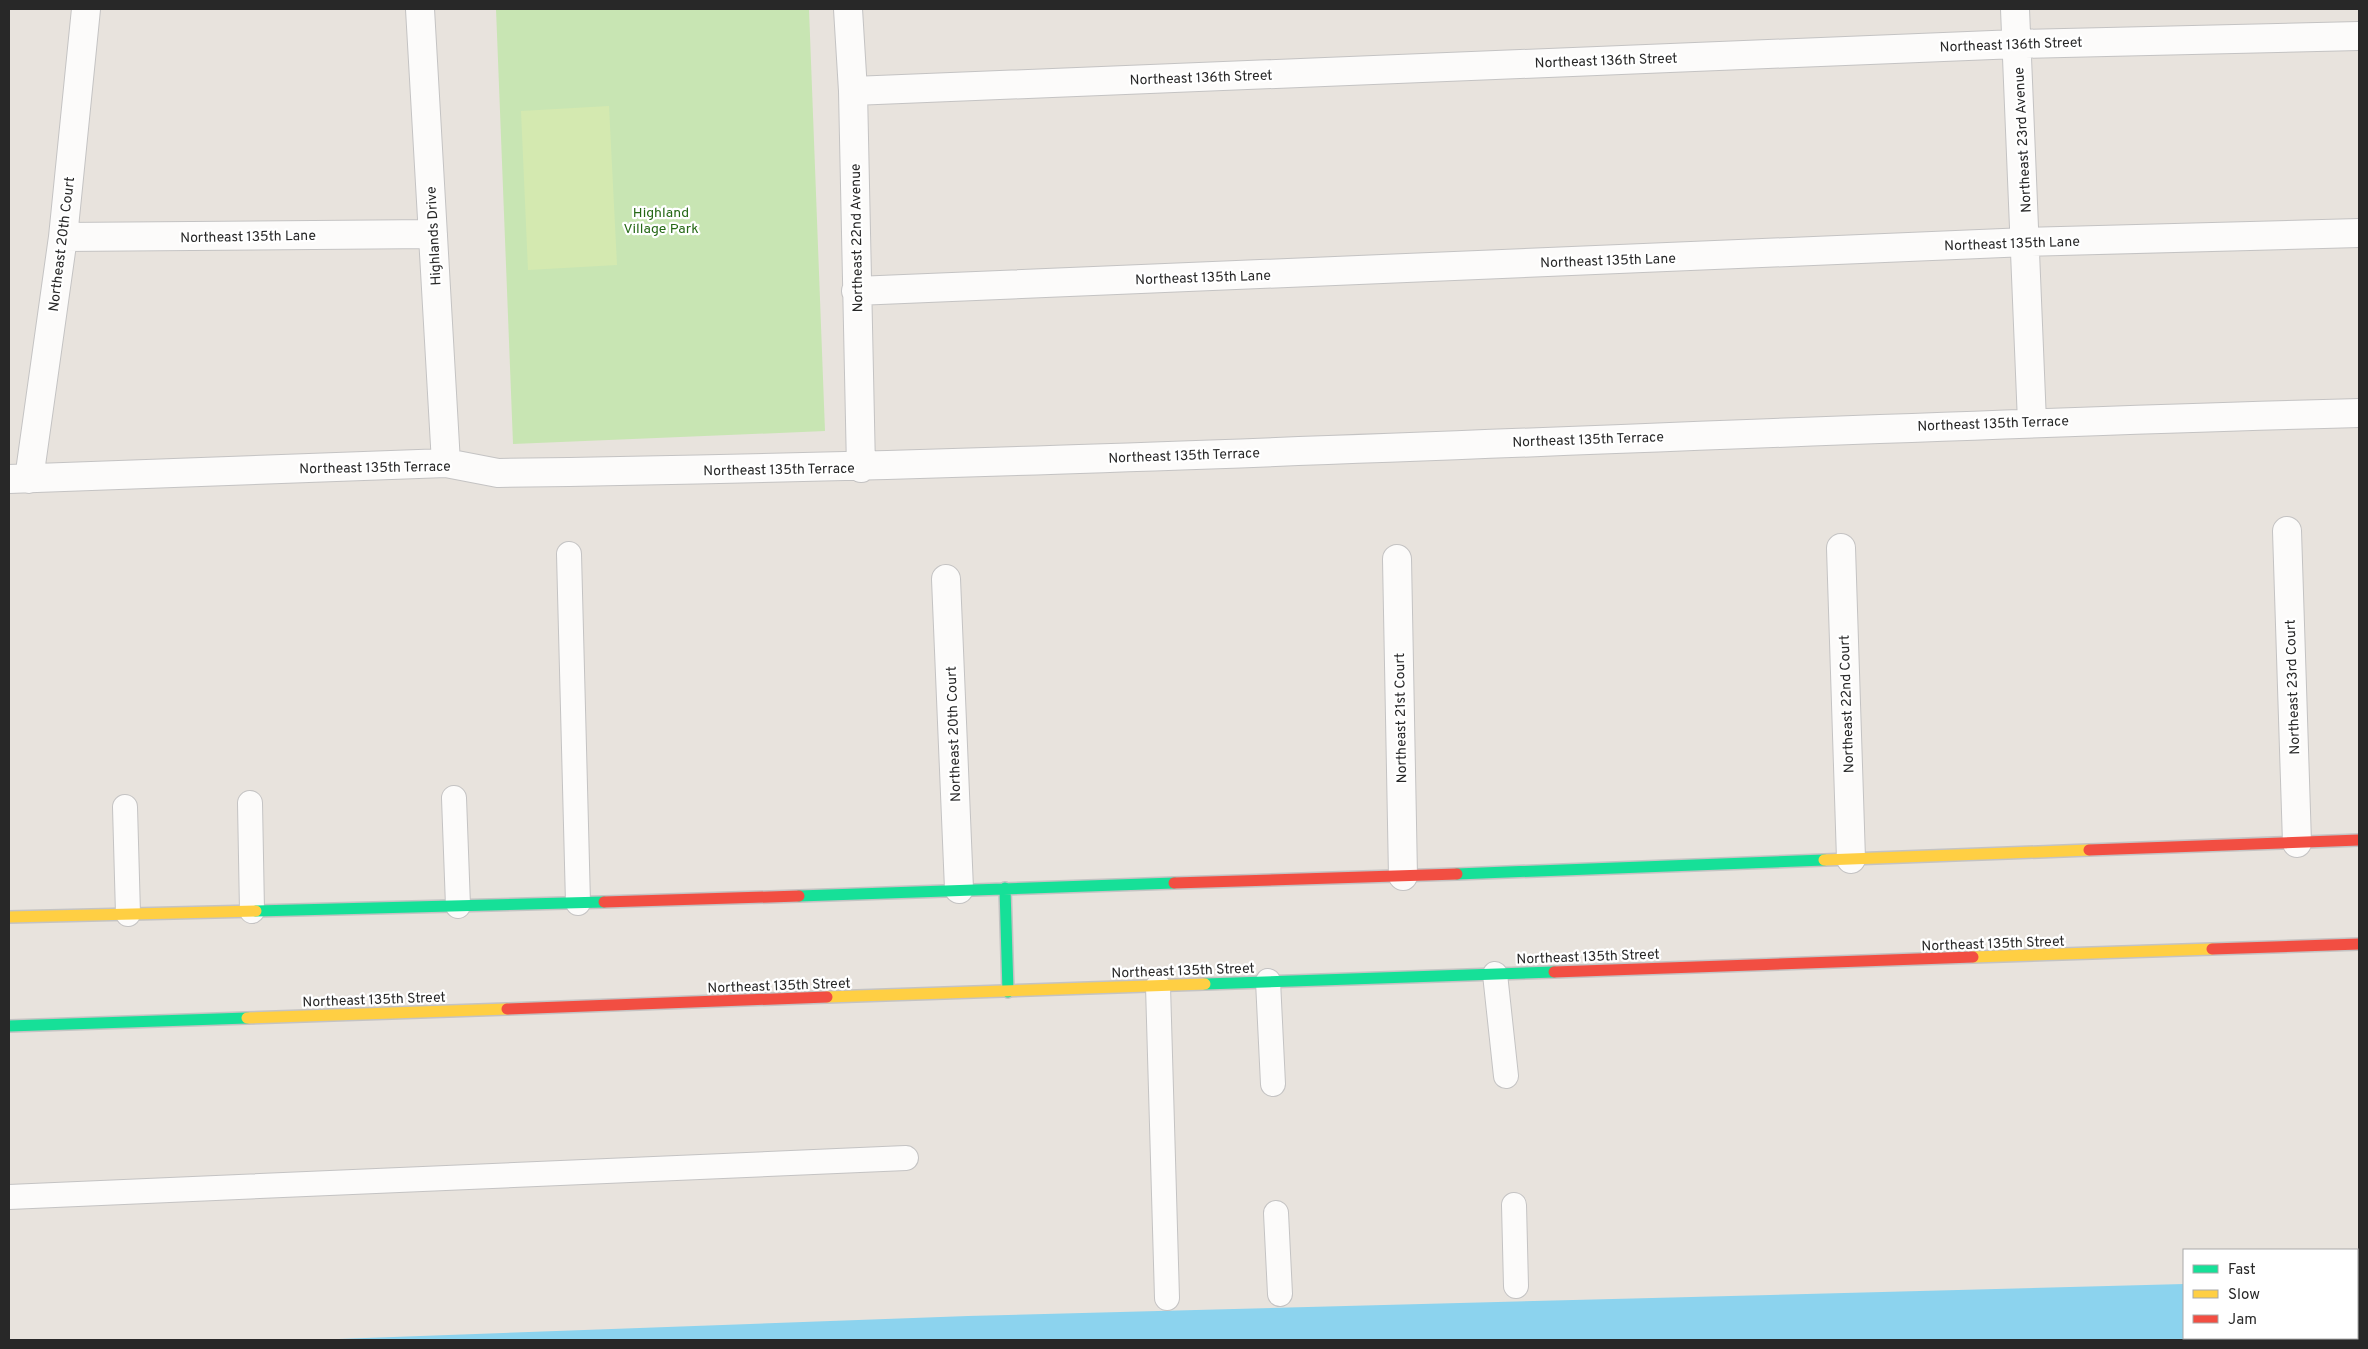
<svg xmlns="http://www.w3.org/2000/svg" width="2368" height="1349" font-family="Overpass,sans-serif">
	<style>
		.green { fill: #c8e5b3 }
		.pitch { fill: #d4e9b0 }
		.water { fill: #8cd3ee }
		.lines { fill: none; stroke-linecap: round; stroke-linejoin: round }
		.lane-casing { stroke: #c4c3c3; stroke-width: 26 }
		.street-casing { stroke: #c4c3c3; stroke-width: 30 }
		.fast-casing { stroke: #c4c3c3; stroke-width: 14 }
		.slow-casing { stroke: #c4c3c3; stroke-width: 14 }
		.jam-casing { stroke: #c4c3c3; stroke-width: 14 }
		.lane { stroke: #fcfbfa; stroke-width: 24 }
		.street { stroke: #fcfbfa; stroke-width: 28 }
		.fast { stroke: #16e098; stroke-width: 11 }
		.slow { stroke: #ffcf43; stroke-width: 11 }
		.jam { stroke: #f24e42; stroke-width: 11 }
		.labels { text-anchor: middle; stroke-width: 4.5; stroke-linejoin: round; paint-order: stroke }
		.street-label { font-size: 14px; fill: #282828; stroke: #fff }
		.park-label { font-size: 14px; fill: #256815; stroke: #fff }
	</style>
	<rect width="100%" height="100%" fill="#e8e3dd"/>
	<!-- green -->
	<path class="green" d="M 496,9 L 809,9 L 825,431 L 513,444 Z"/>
	<!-- pitch -->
	<path class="pitch" d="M 609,106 L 617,265 L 528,270 L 521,111 Z"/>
	<!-- water -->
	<path class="water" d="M 2357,1280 L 2359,1280 L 2359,1340 L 311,1340 L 968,1316 L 2184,1284 L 2184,1338 L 2357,1338 Z"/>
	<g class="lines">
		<defs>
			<path id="lane" d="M 569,554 L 578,903
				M 454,798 L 458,906
				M 250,803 L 252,911
				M 125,807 L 128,914
				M 1495,974 L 1506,1076
				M 1268,981 L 1273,1084
				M 1158,986 L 1167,1298
				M 9,1197 L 906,1158
				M 1514,1205 L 1516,1286
				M 1276,1213 L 1280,1294"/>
			<path id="street" d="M 420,9 L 446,463
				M 848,9 L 853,91 L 861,468
				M 2015,9 L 2032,422
				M 853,91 L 2017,44 L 2359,36
				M 63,237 L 433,234
				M 856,291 L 2027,242 L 2359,233
				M 9,479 L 446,463 L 498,473 C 1119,465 1739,430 2359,413
				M 29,479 L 63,237 L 86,9
				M 2287,531 L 2297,843
				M 1841,548 L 1851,859
				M 1397,559 L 1403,876
				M 946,579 L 959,889"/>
			<path id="fast" d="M 1457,874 L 1824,860
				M 1005,888 L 1008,992
				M 799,896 L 1174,883
				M 256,911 L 604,902
				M 1205,984 L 1554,972
				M 9,1026 L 247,1018"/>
			<path id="slow" d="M 1824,860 L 2089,850
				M 9,917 L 256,911
				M 1973,957 L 2212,949
				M 827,997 L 1205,984
				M 247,1018 L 507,1009"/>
			<path id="jam" d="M 2089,850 L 2359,840
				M 1174,883 L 1457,874
				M 604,902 L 799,896
				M 2212,949 L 2359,944
				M 1554,972 L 1973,957
				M 507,1009 L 827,997"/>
		</defs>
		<!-- lane casing -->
		<use href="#lane" class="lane-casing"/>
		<!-- street casing -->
		<use href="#street" class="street-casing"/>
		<!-- fast casing -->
		<use href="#fast" class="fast-casing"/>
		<!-- slow casing -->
		<use href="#slow" class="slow-casing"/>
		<!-- jam casing -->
		<use href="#jam" class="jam-casing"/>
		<!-- lane -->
		<use href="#lane" class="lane"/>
		<!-- street -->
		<use href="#street" class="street"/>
		<!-- fast -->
		<use href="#fast" class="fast"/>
		<!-- slow -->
		<use href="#slow" class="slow"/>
		<!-- jam -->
		<use href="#jam" class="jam"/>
	</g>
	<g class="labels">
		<!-- street labels -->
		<g class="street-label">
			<text transform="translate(2011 44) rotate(-2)" y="5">Northeast 136th Street</text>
			<text transform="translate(1606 60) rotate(-2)" y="5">Northeast 136th Street</text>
			<text transform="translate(1201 77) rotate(-2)" y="5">Northeast 136th Street</text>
			<text transform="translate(2022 140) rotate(-93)" y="5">Northeast 23rd Avenue</text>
			<text transform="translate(248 236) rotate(-1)" y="5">Northeast 135th Lane</text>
			<text transform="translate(433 236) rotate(-93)" y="5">Highlands Drive</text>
			<text transform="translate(856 238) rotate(-91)" y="5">Northeast 22nd Avenue</text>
			<text transform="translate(2012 243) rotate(-2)" y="5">Northeast 135th Lane</text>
			<text transform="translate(61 244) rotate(-83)" y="5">Northeast 20th Court</text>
			<text transform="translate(1608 260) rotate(-2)" y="5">Northeast 135th Lane</text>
			<text transform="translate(1203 277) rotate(-2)" y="5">Northeast 135th Lane</text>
			<text transform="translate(1993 423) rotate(-2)" y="5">Northeast 135th Terrace</text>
			<text transform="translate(1588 439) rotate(-2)" y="5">Northeast 135th Terrace</text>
			<text transform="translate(1184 455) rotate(-2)" y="5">Northeast 135th Terrace</text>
			<text transform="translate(375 467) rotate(-1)" y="5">Northeast 135th Terrace</text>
			<text transform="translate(779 469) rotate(-1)" y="5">Northeast 135th Terrace</text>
			<text transform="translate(2292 687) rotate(-92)" y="5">Northeast 23rd Court</text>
			<text transform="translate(1846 704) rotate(-92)" y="5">Northeast 22nd Court</text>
			<text transform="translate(1400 718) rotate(-91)" y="5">Northeast 21st Court</text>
			<text transform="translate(953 734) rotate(-92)" y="5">Northeast 20th Court</text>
			<text transform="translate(1993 943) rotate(-2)" y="5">Northeast 135th Street</text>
			<text transform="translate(1588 956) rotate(-2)" y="5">Northeast 135th Street</text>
			<text transform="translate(1183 970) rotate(-2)" y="5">Northeast 135th Street</text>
			<text transform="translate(779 985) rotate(-2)" y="5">Northeast 135th Street</text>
			<text transform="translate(374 999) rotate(-2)" y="5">Northeast 135th Street</text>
		</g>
		<!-- park labels -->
		<g class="park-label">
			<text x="661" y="217">Highland<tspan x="661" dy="16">Village Park</tspan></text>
		</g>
	</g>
	<!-- border -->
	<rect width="2368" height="1349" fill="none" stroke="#282828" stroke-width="20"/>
	<!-- legend -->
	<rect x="2183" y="1249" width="175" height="90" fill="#ffffff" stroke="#a9a9a9"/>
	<rect x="2193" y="1265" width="25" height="8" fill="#16e098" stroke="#a9a9a9"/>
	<text x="2228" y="1274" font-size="15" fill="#282828">Fast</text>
	<rect x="2193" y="1290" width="25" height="8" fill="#ffcf43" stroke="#a9a9a9"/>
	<text x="2228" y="1299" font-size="15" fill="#282828">Slow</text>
	<rect x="2193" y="1315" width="25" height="8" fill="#f24e42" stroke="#a9a9a9"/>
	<text x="2228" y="1324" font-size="15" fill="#282828">Jam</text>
</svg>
